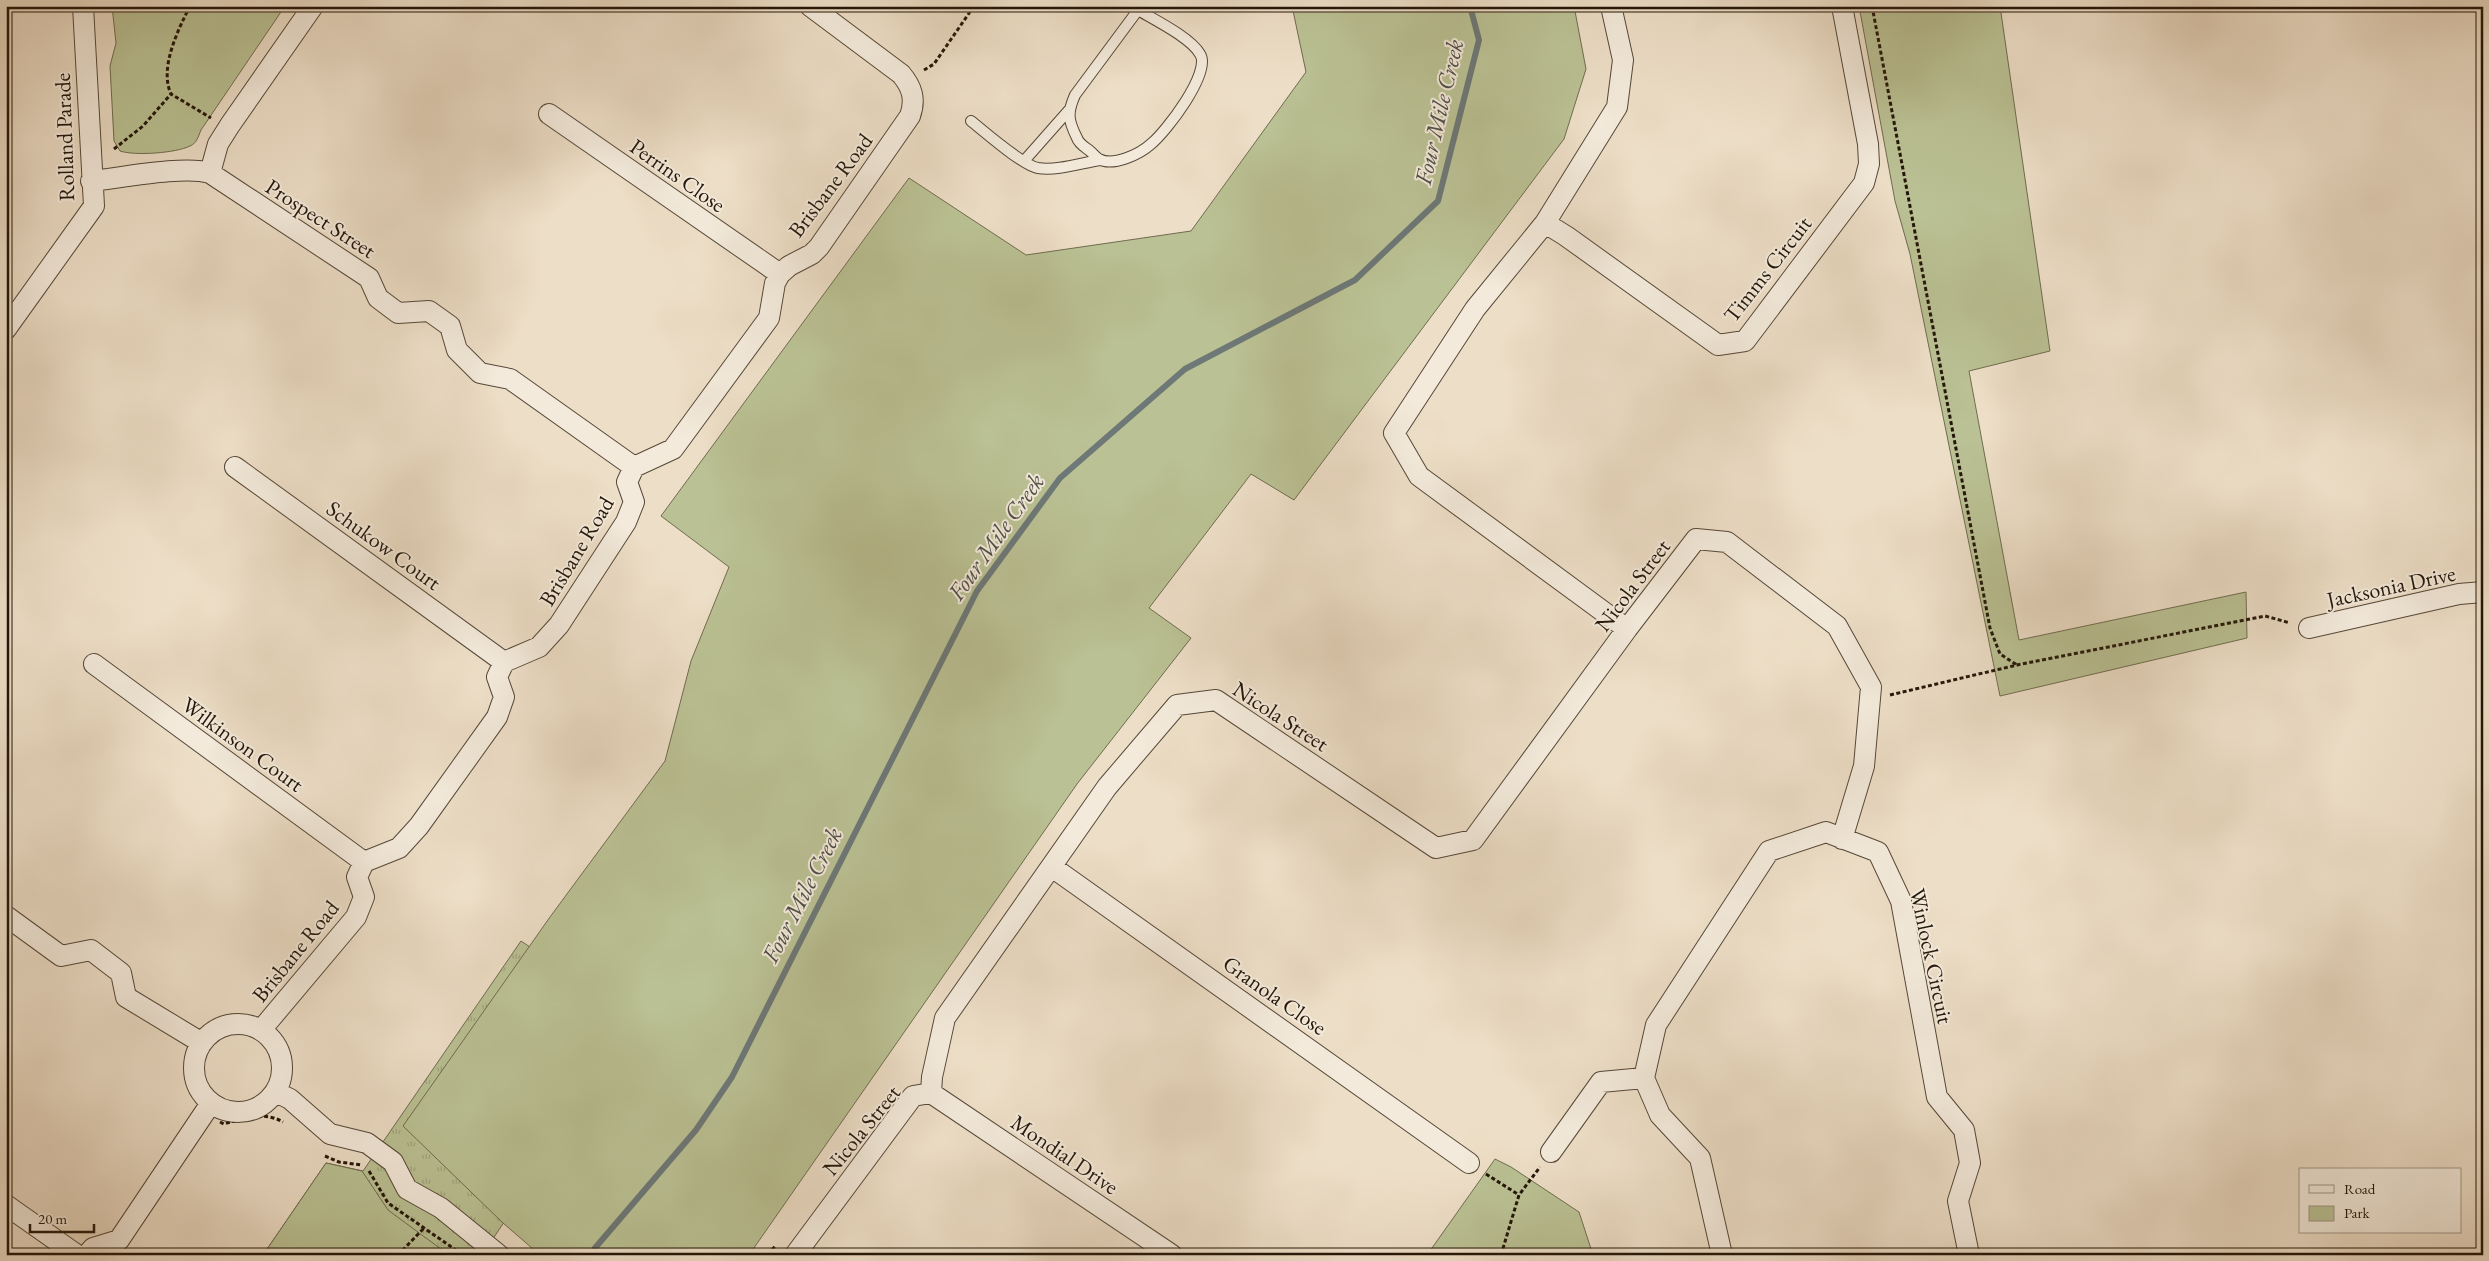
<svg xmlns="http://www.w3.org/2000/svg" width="2489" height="1261" font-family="'EB Garamond',serif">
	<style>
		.grass { fill: url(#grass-tufts); stroke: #6f6c4e }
		.park { fill: #bac194; stroke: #6f6c4e }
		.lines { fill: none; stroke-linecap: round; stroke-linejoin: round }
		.stream { stroke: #6d7877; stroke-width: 6 }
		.service-casing { stroke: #564838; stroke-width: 12 }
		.minor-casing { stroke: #564838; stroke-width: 22 }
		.path { stroke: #241609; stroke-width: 3; stroke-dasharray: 4 2.5; stroke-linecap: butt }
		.service { stroke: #f3eadb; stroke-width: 10 }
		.minor { stroke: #f3eadb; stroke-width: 20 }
		.labels { text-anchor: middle; stroke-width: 4; stroke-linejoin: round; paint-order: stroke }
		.street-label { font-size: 22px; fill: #241609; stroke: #f3eadb }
		.water-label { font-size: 24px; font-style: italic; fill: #4f4f49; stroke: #f3eadb }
	</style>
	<defs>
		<pattern id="grass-tufts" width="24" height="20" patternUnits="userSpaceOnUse" patternTransform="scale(1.25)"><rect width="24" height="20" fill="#bac194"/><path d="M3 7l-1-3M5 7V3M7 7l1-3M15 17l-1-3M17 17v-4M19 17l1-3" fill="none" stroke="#a0a57e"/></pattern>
	</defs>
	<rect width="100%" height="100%" fill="#eddec7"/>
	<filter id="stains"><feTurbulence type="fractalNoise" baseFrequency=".004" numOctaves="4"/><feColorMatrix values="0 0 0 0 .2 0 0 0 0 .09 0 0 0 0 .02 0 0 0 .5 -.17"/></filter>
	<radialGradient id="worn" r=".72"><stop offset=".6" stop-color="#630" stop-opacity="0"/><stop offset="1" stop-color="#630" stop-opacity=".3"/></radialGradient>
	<!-- grass -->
	<path class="grass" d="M 521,941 L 640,1020 L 482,1255 L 263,1255 L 326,1163 L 363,1171 Z"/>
	<!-- park -->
	<path class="park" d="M 112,6 L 285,6 L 201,130 C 198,137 197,143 190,146 C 176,153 135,156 120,151 L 114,141 L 110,66 L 116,43 Z
		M 1292,6 L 1574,6 L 1586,69 L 1564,139 L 1294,500 L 1251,474 L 1149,608 L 1191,638 L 1077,784 L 749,1255 L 540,1255 L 503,1223 L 403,1126 L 550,917 L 665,761 L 691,661 L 729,567 L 661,516 L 909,178 L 1026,255 L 1191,231 L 1306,72 Z
		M 1859,6 L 2000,6 L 2050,351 L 1969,371 L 2019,640 L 2246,592 L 2247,638 L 2000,696 L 1910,254 L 1895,201 Z
		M 1495,1159 L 1511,1167 L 1579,1212 L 1593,1255 L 1427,1255 Z
		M 326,1163 L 362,1171 L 388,1210 L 449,1255 L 263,1255 Z"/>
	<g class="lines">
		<!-- stream -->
		<path class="stream" d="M 595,1248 L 696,1130 L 732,1077 L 977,591 L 1060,478 L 1185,369 L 1355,280 L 1438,201 L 1479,40 L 1470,6"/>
		<defs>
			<path id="service" d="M 1137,6 L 1138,10 C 1155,20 1191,38 1200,54 C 1212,72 1166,132 1151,144 C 1140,154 1113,167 1099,159 C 1095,157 1093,153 1090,151 C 1085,147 1079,144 1077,138 C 1068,120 1067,113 1075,95 L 1138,10
				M 971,121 C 985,132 1022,165 1038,168 C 1057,171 1081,163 1100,160
				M 1024,161 L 1069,110"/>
			<path id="minor" d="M 1611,6 L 1623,60 L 1617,107 L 1545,223 L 1475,309 L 1394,433 L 1419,476 L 1627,629
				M 549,114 L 780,274
				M 210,173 L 218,144 L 230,125 L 313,6
				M 91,181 C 120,178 185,165 210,173 L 369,278 L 378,298 L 398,313 L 429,311 L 450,326 L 457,350 L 480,373 L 510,379 L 634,467
				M 1545,223 L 1566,236 L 1718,345 L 1745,341 L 1864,183 L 1869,164 L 1868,144 L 1842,6
				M 6,329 L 94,206 L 83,6
				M 235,467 L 504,662
				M 2309,628 L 2459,594 L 2483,592
				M 94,664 L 364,862
				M 1052,867 L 1469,1163
				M 6,916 L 61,956 L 91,950 L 121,973 L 126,997 L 202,1043
				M194 1068a44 44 0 1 1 88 0a44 44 0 1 1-88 0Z
				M 261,1030 L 356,917 L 364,897 L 357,877 L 364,862 L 399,848 L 419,826 L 497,717 L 504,697 L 497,677 L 504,662 L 539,647 L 559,625 L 626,522 L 634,502 L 627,482 L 634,467 L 673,449 L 769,318 L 775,283 L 780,274 L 789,266 L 812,254 L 819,247 L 910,116 C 916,99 912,87 901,74 L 810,6
				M 276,1092 L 290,1099 L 330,1134 L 367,1143 L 393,1162 L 407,1189 L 441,1208 L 499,1255
				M 931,1093 L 1172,1255
				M 1551,1152 L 1601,1082 L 1644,1078
				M 6,1205 L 77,1255
				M 87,1255 L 93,1248 L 119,1240 L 211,1103
				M 795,1255 L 913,1096 L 931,1093 L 932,1077 L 945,1018 L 1107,787 L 1177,705 L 1216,700 L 1436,848 L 1473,840 L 1627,629 L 1696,539 L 1727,542 L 1837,626 L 1871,687 L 1864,766 L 1842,839
				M 1722,1255 L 1700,1158 L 1660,1115 L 1644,1078 L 1656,1025 L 1769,851 L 1826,832 L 1878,852 L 1901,901 L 1937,1097 L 1964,1130 L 1970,1163 L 1958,1201 L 1969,1255"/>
		</defs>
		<!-- service casing -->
		<use href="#service" class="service-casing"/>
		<!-- minor casing -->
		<use href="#minor" class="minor-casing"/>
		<!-- path -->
		<path class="path" d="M 190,6 C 178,30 159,68 171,94 L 211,118
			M 1872,6 L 1990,628 L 2000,654 L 2017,665
			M 924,70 L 934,64 L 974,6
			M 114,149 L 143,126 L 171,94
			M 1890,695 L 2017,665 L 2265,616 L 2290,623
			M 220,1122 L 224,1124 C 244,1118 264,1111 283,1122
			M 325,1156 L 339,1162 L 362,1165
			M 369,1171 L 388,1203 L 463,1255
			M 1486,1174 L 1519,1195
			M 398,1255 L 424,1228
			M 768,1255 L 776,1245
			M 1501,1255 L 1519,1195 L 1540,1167"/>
		<!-- service -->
		<use href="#service" class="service"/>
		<!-- minor -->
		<use href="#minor" class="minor"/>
	</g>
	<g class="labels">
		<!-- street labels -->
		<g class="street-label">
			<text transform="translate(64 137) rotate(-92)" y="8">Rolland Parade</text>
			<text transform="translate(678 175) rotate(35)" y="8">Perrins Close</text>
			<text transform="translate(830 185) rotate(-53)" y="8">Brisbane Road</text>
			<text transform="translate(321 218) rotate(33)" y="8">Prospect Street</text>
			<text transform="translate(1767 269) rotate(-52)" y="8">Timms Circuit</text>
			<text transform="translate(384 545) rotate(36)" y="8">Schukow Court</text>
			<text transform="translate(576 551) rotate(-59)" y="8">Brisbane Road</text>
			<text transform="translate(1632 585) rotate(-53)" y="8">Nicola Street</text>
			<text transform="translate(2391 586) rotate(-12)" y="8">Jacksonia Drive</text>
			<text transform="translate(1281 716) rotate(33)" y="8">Nicola Street</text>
			<text transform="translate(243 744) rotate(36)" y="8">Wilkinson Court</text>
			<text transform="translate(295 951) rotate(-51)" y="8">Brisbane Road</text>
			<text transform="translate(1932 956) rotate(78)" y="8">Winlock Circuit</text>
			<text transform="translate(1275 995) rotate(35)" y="8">Granola Close</text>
			<text transform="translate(861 1130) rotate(-51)" y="8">Nicola Street</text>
			<text transform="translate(1065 1154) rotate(34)" y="8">Mondial Drive</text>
		</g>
		<!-- water labels -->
		<g class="water-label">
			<text transform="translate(1439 112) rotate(-77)" y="8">Four Mile Creek</text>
			<text transform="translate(996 537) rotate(-55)" y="8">Four Mile Creek</text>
			<text transform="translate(802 895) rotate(-63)" y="8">Four Mile Creek</text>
		</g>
	</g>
	<!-- margin -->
	<rect width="2489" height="1261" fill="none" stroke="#eddec7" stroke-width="25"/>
	<rect x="8" y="8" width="2474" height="1246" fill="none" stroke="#241609" stroke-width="2.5"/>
	<rect x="12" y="12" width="2464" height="1236" fill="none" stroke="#241609"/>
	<!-- legend -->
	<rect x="2299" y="1168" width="162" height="65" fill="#f3eadb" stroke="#a09587"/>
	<rect x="2309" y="1185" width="25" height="8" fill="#f3eadb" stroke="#a09587"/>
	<text x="2344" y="1194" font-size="15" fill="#241609">Road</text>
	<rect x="2309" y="1206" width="25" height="15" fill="#bac194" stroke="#a09587"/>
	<text x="2344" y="1218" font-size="15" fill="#241609">Park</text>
	<!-- scale -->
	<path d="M30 1224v8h64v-8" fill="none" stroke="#241609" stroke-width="2.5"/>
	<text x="38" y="1224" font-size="15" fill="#241609" stroke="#f3eadb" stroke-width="4" paint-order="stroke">20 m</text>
	<rect width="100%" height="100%" filter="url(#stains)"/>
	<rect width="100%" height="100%" fill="url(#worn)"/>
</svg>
